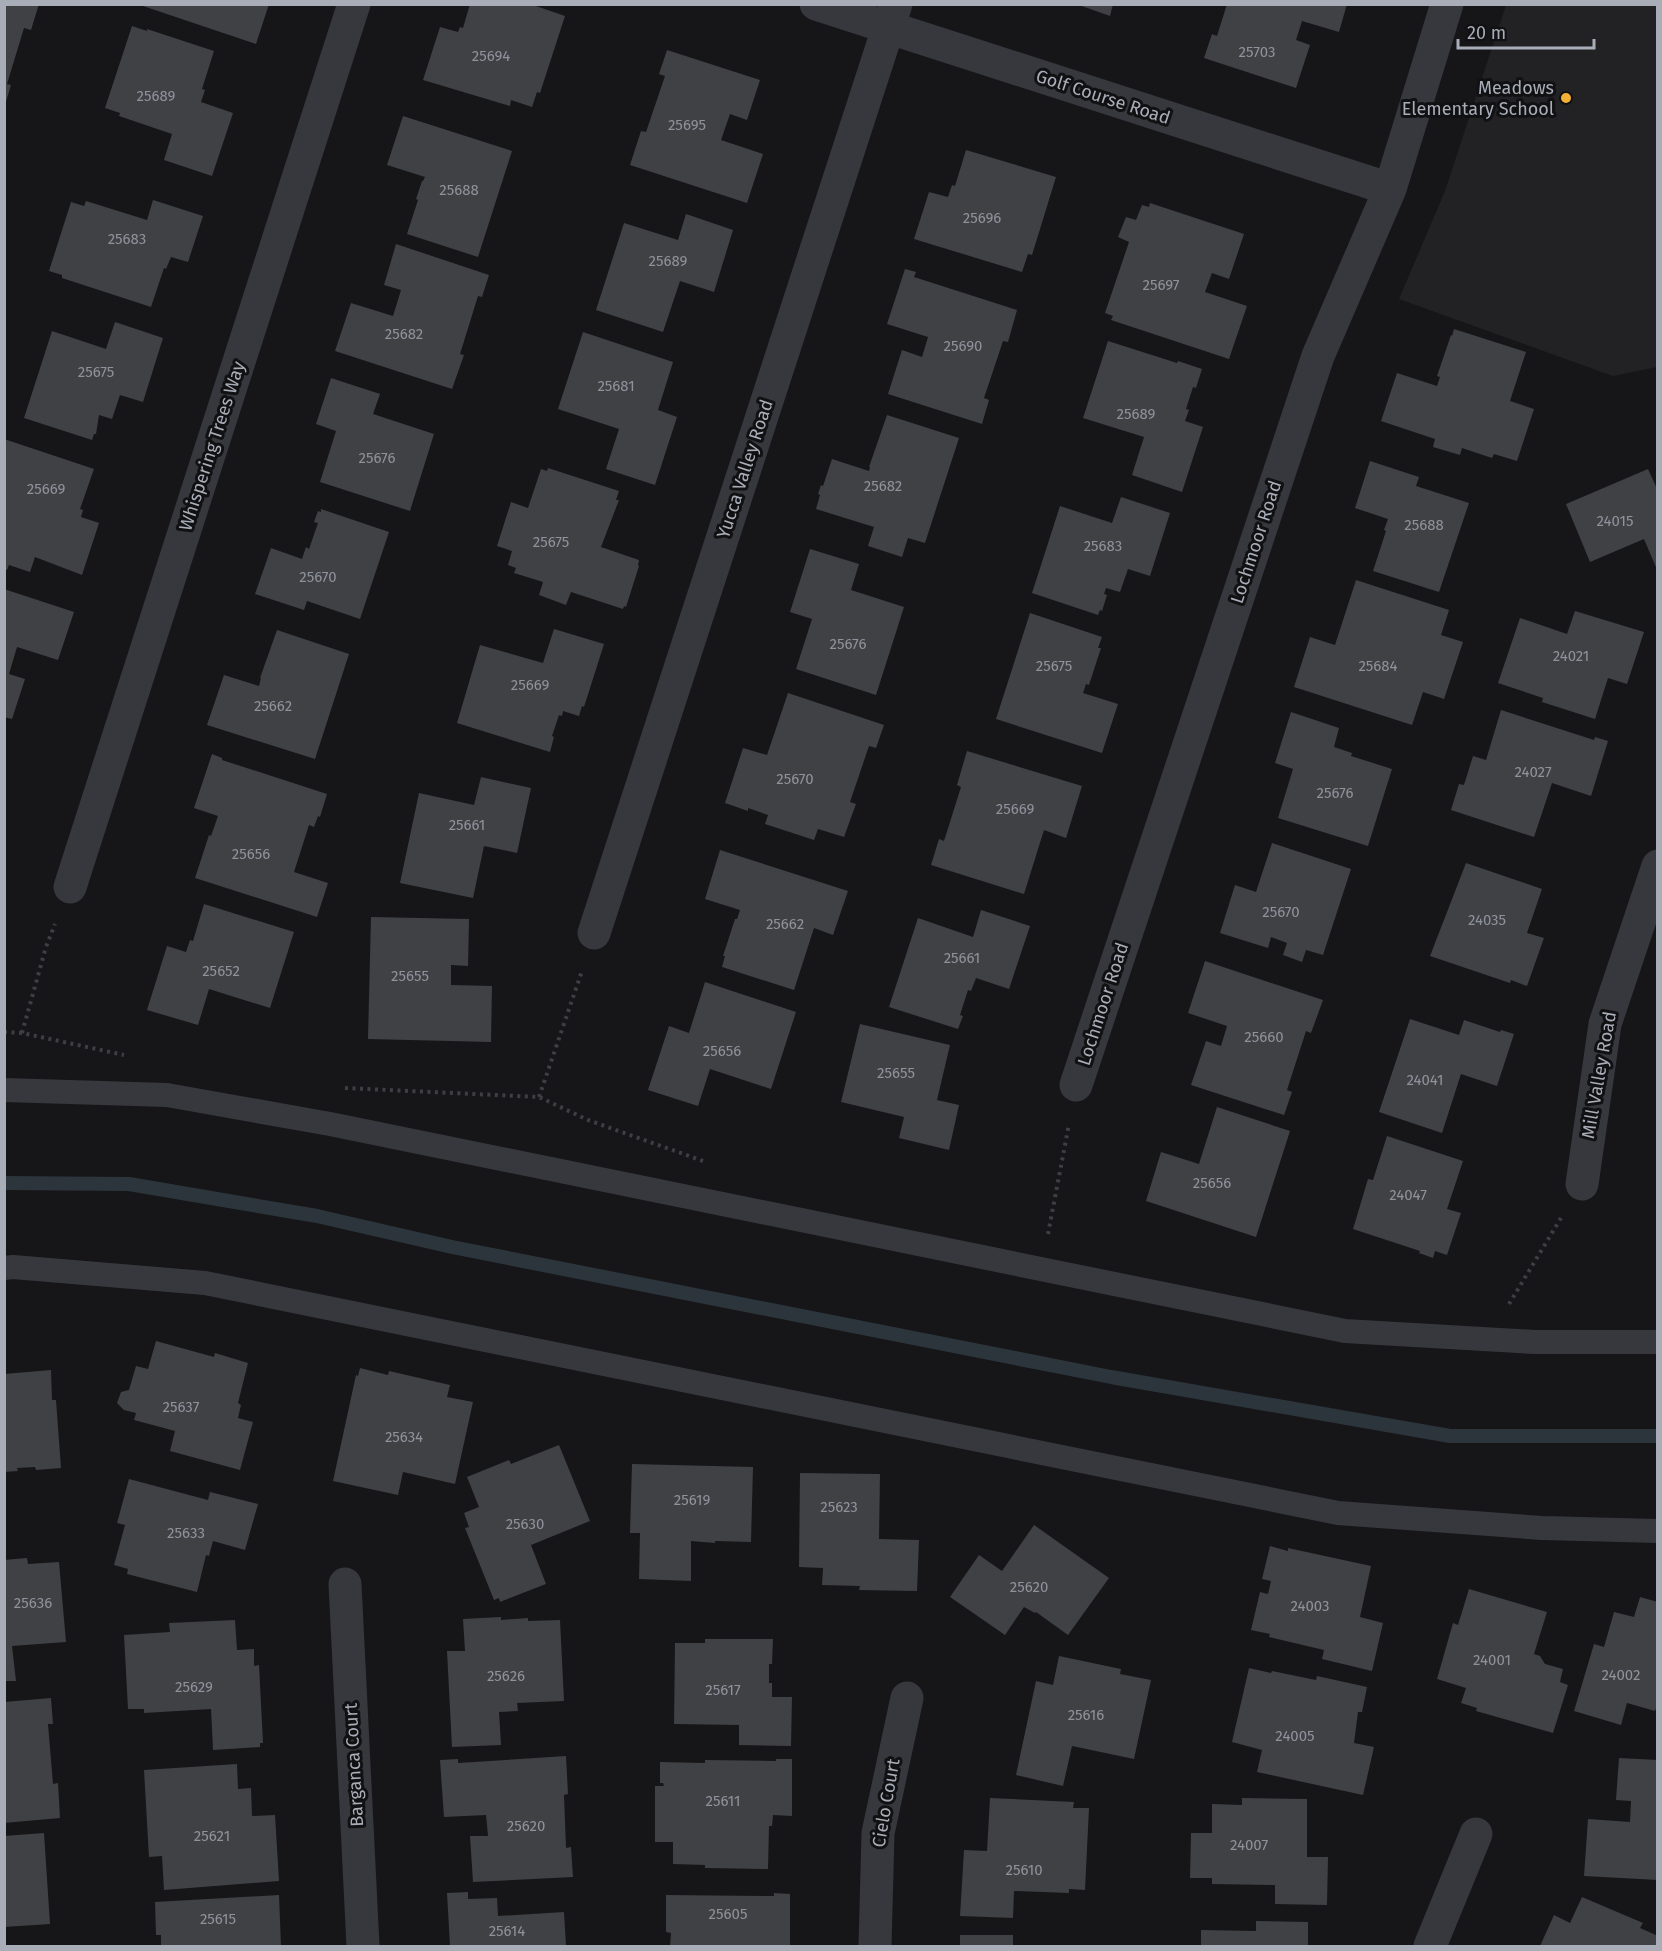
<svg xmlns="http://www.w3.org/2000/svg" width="1662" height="1951" font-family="'Fira Sans',sans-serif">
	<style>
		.built { fill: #222225 }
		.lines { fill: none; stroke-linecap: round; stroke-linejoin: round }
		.stream { stroke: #2c353c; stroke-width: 14 }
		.building { fill: #404145 }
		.path { stroke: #3d3f44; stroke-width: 4; stroke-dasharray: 3 4.5; stroke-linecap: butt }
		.service { stroke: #37383d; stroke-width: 24 }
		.minor { stroke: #37383d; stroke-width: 33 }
		.poi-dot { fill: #f2b134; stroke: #111113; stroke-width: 2 }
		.labels { text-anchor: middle; stroke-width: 6; stroke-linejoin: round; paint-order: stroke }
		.number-label { font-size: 15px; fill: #8e929b }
		.poi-label { font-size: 18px; fill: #a8adb8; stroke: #111113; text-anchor: end }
		.street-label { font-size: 18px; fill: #a8adb8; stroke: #111113 }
	</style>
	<rect width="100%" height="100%" fill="#161618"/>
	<!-- built -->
	<path class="built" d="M 1506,5 L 1657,5 L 1657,367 L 1613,376 L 1399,299 L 1445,191 Z"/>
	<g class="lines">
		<!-- stream -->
		<path class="stream" d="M 4,1183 L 129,1184 L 317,1216 L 452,1247 L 1111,1377 L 1450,1436 L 1658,1436"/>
	</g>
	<!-- building -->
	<path class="building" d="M 4,4 L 39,4 L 31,30 L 24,28 L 7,84 L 11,85 L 5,105 Z
		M 137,4 L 269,4 L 256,44 Z
		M 470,4 L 530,4 L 565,16 L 540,93 L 537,92 L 532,107 L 511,100 L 510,106 L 423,80 L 440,27 L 458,32 L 460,27 L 463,28 Z
		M 1076,4 L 1113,4 L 1110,16 Z
		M 1227,4 L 1347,4 L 1339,32 L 1302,21 L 1296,40 L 1310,45 L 1296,88 L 1204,58 L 1212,34 L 1217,36 Z
		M 132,26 L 147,31 L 147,29 L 214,51 L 202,89 L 205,90 L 201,102 L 233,113 L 212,176 L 164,160 L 172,134 L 119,116 L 120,113 L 105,108 Z
		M 667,50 L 760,80 L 747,120 L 730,114 L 721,140 L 763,154 L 747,203 L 630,165 L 641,131 L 646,132 L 665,76 L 659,74 Z
		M 403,116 L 512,151 L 478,257 L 407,234 L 418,200 L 416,199 L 422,181 L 423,181 L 425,177 L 387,165 Z
		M 966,150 L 1056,177 L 1032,255 L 1028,254 L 1022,272 L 914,239 L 929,192 L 948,197 L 952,185 L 955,186 Z
		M 153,200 L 203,216 L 188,262 L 171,257 L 166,269 L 164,268 L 151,307 L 62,278 L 62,275 L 49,271 L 71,202 L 84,206 L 86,201 L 147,220 Z
		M 1150,203 L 1244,234 L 1229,279 L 1212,273 L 1205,292 L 1247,306 L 1229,359 L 1111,320 L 1113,316 L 1105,313 L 1129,242 L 1118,237 L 1126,217 L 1136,220 L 1142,205 L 1149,207 Z
		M 686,214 L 733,230 L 714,292 L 680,281 L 663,332 L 596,310 L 624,223 L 678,240 Z
		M 396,244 L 489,275 L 482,297 L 478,296 L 460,354 L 464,355 L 452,389 L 335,351 L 351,303 L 393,316 L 401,290 L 384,285 Z
		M 905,269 L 916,272 L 914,277 L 1017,310 L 1008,342 L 1003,341 L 984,398 L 989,400 L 982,424 L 888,394 L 902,350 L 922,357 L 928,337 L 887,324 Z
		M 115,322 L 163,338 L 143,402 L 120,395 L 112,419 L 99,415 L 96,434 L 94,434 L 92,440 L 24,418 L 52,331 L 106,349 Z
		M 1454,329 L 1526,352 L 1510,401 L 1534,409 L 1517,461 L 1494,454 L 1492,458 L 1462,448 L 1460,455 L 1433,447 L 1435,439 L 1381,421 L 1397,373 L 1437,386 L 1440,377 L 1437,376 L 1451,335 L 1452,336 Z
		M 583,332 L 673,362 L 658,410 L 677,417 L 655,485 L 606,469 L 619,429 L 558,409 Z
		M 1108,341 L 1177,363 L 1178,361 L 1202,369 L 1196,388 L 1193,387 L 1186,409 L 1189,410 L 1185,421 L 1203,427 L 1182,492 L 1132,475 L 1144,437 L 1083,418 Z
		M 331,378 L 380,394 L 373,414 L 434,434 L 410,511 L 320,482 L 336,431 L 316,424 Z
		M 887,415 L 959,438 L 925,543 L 908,538 L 902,557 L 868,546 L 874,527 L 816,509 L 820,495 L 818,494 L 821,485 L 823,486 L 832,459 L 869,471 L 870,467 L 869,467 Z
		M 4,439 L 94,469 L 80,509 L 83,510 L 81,517 L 99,523 L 82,575 L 35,557 L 30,572 L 9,565 L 7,570 L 4,569 Z
		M 1370,461 L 1419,477 L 1416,486 L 1469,503 L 1439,592 L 1373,571 L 1386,531 L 1384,530 L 1388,519 L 1355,508 Z
		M 548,468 L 619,491 L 616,500 L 619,500 L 601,547 L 639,560 L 638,565 L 639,566 L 626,607 L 624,606 L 623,609 L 571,592 L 566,605 L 539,595 L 543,582 L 514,573 L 516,568 L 508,565 L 512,551 L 497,546 L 511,502 L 528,508 L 541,469 L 547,471 Z
		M 1648,469 L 1658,491 L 1658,572 L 1644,539 L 1590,562 L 1566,504 Z
		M 1121,497 L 1170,513 L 1150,576 L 1128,569 L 1120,592 L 1106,588 L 1104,594 L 1107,595 L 1102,611 L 1100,610 L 1098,615 L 1032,593 L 1060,506 L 1112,523 Z
		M 321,509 L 389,532 L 360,619 L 307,601 L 304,610 L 255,594 L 271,548 L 302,559 L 306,547 L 309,549 L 318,523 L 314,522 L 318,511 L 321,512 Z
		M 810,549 L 859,564 L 851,590 L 904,607 L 876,695 L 796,669 L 812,619 L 790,612 Z
		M 1356,580 L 1449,610 L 1441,635 L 1463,642 L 1444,699 L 1423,692 L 1412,725 L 1294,687 L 1310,637 L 1335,645 Z
		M 4,589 L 74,612 L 58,660 L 17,647 L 9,674 L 25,679 L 12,719 L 4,717 Z
		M 1575,611 L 1644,632 L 1627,684 L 1608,678 L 1595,719 L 1542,702 L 1543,698 L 1498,683 L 1520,618 L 1567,634 Z
		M 1030,613 L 1102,637 L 1098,648 L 1101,648 L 1089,685 L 1086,684 L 1083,693 L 1118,704 L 1102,753 L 996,719 Z
		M 554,629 L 604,644 L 584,707 L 582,706 L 579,716 L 563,711 L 562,716 L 559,715 L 552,736 L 554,737 L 550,752 L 457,723 L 480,645 L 543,663 Z
		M 277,630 L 349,654 L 315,759 L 207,725 L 224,675 L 259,686 L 261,678 L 260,678 Z
		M 788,693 L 884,725 L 876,748 L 869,746 L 850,802 L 856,804 L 844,837 L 818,829 L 814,840 L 765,824 L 768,815 L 748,808 L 748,811 L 725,803 L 743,748 L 767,755 Z
		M 1501,710 L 1594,740 L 1595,737 L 1608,741 L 1591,796 L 1552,783 L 1534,837 L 1451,810 L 1459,784 L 1464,785 L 1473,756 L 1486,760 Z
		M 1291,712 L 1339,728 L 1334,747 L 1352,753 L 1351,756 L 1392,769 L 1368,846 L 1278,818 L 1293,769 L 1275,763 Z
		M 967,751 L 1082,786 L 1066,838 L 1044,830 L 1024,894 L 931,865 L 939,839 L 944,841 L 961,787 L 957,785 Z
		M 212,754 L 222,758 L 222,760 L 327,794 L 320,817 L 318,816 L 314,827 L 309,825 L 294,872 L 328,883 L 317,917 L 195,878 L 209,835 L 211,836 L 218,816 L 194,808 Z
		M 481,777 L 531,788 L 517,853 L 484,846 L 473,898 L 400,883 L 419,793 L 474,805 Z
		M 1272,843 L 1351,869 L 1323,955 L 1306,950 L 1302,962 L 1283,955 L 1287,943 L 1271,937 L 1268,948 L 1220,933 L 1235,885 L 1256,892 Z
		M 720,850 L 848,891 L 833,935 L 814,928 L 794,990 L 722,967 L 725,956 L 723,956 L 735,919 L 737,919 L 740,910 L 705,899 Z
		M 1466,863 L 1542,889 L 1527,933 L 1544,938 L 1527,986 L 1511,980 L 1510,983 L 1430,956 Z
		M 204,904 L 294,932 L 270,1008 L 209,989 L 198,1025 L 147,1010 L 167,946 L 186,952 L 190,940 L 193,941 Z
		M 981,910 L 1030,926 L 1009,989 L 976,978 L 971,991 L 968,990 L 960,1015 L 963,1016 L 958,1029 L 889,1007 L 918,918 L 973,937 Z
		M 371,917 L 469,919 L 468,966 L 451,965 L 451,985 L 492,986 L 491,1042 L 368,1039 Z
		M 1205,961 L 1323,1000 L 1311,1033 L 1306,1031 L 1287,1090 L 1292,1092 L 1284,1115 L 1191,1085 L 1206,1041 L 1221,1046 L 1227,1026 L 1188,1013 Z
		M 705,982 L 796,1012 L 771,1089 L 710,1069 L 698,1106 L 648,1090 L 669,1026 L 689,1033 Z
		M 1410,1019 L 1459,1035 L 1464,1020 L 1500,1032 L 1501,1030 L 1514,1034 L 1497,1086 L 1461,1074 L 1442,1133 L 1379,1112 Z
		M 860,1024 L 950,1045 L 937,1100 L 959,1105 L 949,1150 L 899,1138 L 904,1117 L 841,1102 Z
		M 1217,1107 L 1290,1131 L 1256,1237 L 1146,1201 L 1161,1152 L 1199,1164 Z
		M 1387,1136 L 1463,1161 L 1447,1209 L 1461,1213 L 1447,1255 L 1435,1251 L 1433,1258 L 1419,1253 L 1420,1251 L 1353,1229 L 1368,1179 L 1373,1180 Z
		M 156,1341 L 214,1357 L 215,1353 L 248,1363 L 238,1403 L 241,1405 L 238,1418 L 253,1422 L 240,1470 L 170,1451 L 175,1431 L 134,1420 L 136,1413 L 124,1410 L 117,1403 L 121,1392 L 129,1390 L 136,1366 L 148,1369 Z
		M 360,1368 L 388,1375 L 389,1371 L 450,1385 L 447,1397 L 473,1402 L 455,1484 L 403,1472 L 398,1495 L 333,1481 L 356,1375 L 358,1376 Z
		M 51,1370 L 52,1400 L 56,1400 L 61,1468 L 36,1470 L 35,1467 L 17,1468 L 18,1471 L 4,1472 L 4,1374 Z
		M 559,1445 L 590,1521 L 531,1545 L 546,1584 L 500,1602 L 499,1598 L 494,1600 L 465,1528 L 469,1527 L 464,1513 L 479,1507 L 467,1477 L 509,1460 L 511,1464 Z
		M 632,1464 L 753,1467 L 751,1542 L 715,1541 L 715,1543 L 691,1541 L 691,1581 L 639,1579 L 640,1533 L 630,1533 Z
		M 800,1473 L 880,1474 L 879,1539 L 919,1540 L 917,1591 L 859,1590 L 860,1586 L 822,1585 L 823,1568 L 799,1567 Z
		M 129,1479 L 208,1500 L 210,1492 L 258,1504 L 245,1550 L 213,1541 L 209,1556 L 206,1555 L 197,1592 L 127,1574 L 128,1569 L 114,1565 L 125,1525 L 117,1523 Z
		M 1034,1525 L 1109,1578 L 1068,1635 L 1036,1612 L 1035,1613 L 1024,1607 L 1005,1635 L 950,1597 L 979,1555 L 1002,1571 Z
		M 1270,1546 L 1288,1551 L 1288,1548 L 1371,1566 L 1360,1617 L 1383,1623 L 1372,1671 L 1322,1659 L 1324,1650 L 1269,1637 L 1270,1634 L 1251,1630 L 1260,1592 L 1268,1594 L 1271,1581 L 1262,1579 Z
		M 27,1558 L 28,1564 L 59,1562 L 66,1642 L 12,1646 L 16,1681 L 4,1681 L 4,1560 Z
		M 1469,1589 L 1547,1612 L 1534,1654 L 1540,1656 L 1545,1664 L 1563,1669 L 1560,1682 L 1568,1685 L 1553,1733 L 1476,1711 L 1477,1708 L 1461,1703 L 1466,1688 L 1437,1679 L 1453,1623 L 1458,1625 Z
		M 1640,1597 L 1658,1602 L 1658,1703 L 1655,1711 L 1627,1703 L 1621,1725 L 1574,1711 L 1594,1644 L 1604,1647 L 1614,1612 L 1634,1617 Z
		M 501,1617 L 501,1620 L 528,1618 L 528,1621 L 560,1620 L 564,1701 L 517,1703 L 518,1711 L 499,1712 L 501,1745 L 452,1747 L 447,1651 L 465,1651 L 463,1619 Z
		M 235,1620 L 237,1650 L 254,1649 L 254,1666 L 259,1665 L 263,1743 L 260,1743 L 260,1747 L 213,1750 L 211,1709 L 144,1713 L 144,1709 L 128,1709 L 124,1635 L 170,1632 L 169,1623 Z
		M 705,1639 L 773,1639 L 772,1664 L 769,1664 L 769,1683 L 772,1683 L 772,1697 L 792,1697 L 791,1746 L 739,1745 L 739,1725 L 674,1724 L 675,1643 L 705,1643 Z
		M 1059,1656 L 1121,1669 L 1120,1674 L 1151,1680 L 1134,1759 L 1072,1746 L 1063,1786 L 1016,1775 L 1036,1681 L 1053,1685 Z
		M 1249,1668 L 1271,1673 L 1272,1671 L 1316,1680 L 1317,1676 L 1367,1687 L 1362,1712 L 1358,1712 L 1354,1743 L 1374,1747 L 1363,1795 L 1257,1772 L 1262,1750 L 1232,1742 Z
		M 51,1698 L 53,1724 L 48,1724 L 53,1784 L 58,1783 L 60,1818 L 4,1823 L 4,1702 Z
		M 566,1756 L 568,1794 L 564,1795 L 566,1848 L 571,1847 L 573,1877 L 473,1882 L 470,1836 L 488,1836 L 486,1815 L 444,1817 L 440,1760 L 458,1759 L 458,1763 Z
		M 1619,1758 L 1658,1760 L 1658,1880 L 1584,1876 L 1588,1819 L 1630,1822 L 1631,1801 L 1616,1800 Z
		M 776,1759 L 792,1759 L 792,1816 L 773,1815 L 772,1826 L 769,1826 L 768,1869 L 705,1868 L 705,1865 L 673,1864 L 673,1842 L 655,1842 L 655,1786 L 664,1786 L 663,1783 L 660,1783 L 660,1762 L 705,1763 L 705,1760 L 776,1761 Z
		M 237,1764 L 238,1789 L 251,1788 L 252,1816 L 275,1815 L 279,1881 L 164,1890 L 162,1856 L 149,1857 L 144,1770 Z
		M 990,1798 L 1074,1802 L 1073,1808 L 1089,1808 L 1085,1890 L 1069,1889 L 1069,1893 L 1014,1891 L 1013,1918 L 960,1916 L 964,1850 L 987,1851 Z
		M 1242,1798 L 1307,1799 L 1307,1857 L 1328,1857 L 1327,1905 L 1275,1904 L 1275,1885 L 1212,1884 L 1212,1878 L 1190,1878 L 1191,1833 L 1212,1833 L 1212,1804 L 1242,1805 Z
		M 44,1833 L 50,1924 L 4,1927 L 4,1836 Z
		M 468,1892 L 468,1899 L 497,1898 L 498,1916 L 564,1912 L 566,1946 L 450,1946 L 447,1893 Z
		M 774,1893 L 790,1894 L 790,1946 L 670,1946 L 671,1933 L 666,1932 L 666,1895 L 774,1896 Z
		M 279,1895 L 281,1946 L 161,1946 L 161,1935 L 156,1935 L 155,1902 Z
		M 1582,1897 L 1643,1923 L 1640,1928 L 1658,1936 L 1658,1946 L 1540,1946 L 1554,1915 L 1570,1923 Z
		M 1256,1921 L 1308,1922 L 1308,1946 L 1201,1946 L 1201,1930 L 1256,1931 Z
		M 960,1935 L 1013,1935 L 1013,1946 L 960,1946 Z"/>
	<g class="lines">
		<!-- path -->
		<path class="path" d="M 4,1032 L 22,1033 L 124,1055
			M 22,1033 L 46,947 L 55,924
			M 345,1088 L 539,1097 L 588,1120 L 703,1161
			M 539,1097 L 582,971
			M 1048,1234 L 1069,1124
			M 1509,1304 L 1561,1218"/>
		<!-- service -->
		<path class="service" d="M 4,1090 L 167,1095 L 330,1124 L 1345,1331 L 1535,1342 L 1658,1342
			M 4,1268 L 13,1267 L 205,1283 L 1338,1513 L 1542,1528 L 1658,1531"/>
		<!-- minor -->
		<path class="minor" d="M 816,4 L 1390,189
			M 70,887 L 354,4
			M 594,933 L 896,4
			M 1076,1085 L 1318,356 L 1390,189 L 1447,4
			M 1582,1184 L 1605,1024 L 1658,866
			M 345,1584 L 363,1946
			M 875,1946 L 878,1833 L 907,1698
			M 1430,1946 L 1476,1834"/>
	</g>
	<!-- markers -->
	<circle class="poi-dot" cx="1566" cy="98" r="6"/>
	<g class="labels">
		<!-- number labels -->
		<g class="number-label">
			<text x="1257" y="57">25703</text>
			<text x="491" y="61">25694</text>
			<text x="156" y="101">25689</text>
			<text x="687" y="130">25695</text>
			<text x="459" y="195">25688</text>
			<text x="982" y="223">25696</text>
			<text x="127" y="244">25683</text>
			<text x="668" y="266">25689</text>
			<text x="1161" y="290">25697</text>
			<text x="404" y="339">25682</text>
			<text x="963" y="351">25690</text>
			<text x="96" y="377">25675</text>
			<text x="616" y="391">25681</text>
			<text x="1136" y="419">25689</text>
			<text x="377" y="463">25676</text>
			<text x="883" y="491">25682</text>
			<text x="46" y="494">25669</text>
			<text x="1615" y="526">24015</text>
			<text x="1424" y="530">25688</text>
			<text x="551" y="547">25675</text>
			<text x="1103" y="551">25683</text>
			<text x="318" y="582">25670</text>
			<text x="848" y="649">25676</text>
			<text x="1571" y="661">24021</text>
			<text x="1054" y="671">25675</text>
			<text x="1378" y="671">25684</text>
			<text x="530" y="690">25669</text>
			<text x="273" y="711">25662</text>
			<text x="1533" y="777">24027</text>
			<text x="795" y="784">25670</text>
			<text x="1335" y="798">25676</text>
			<text x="1015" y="814">25669</text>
			<text x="467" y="830">25661</text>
			<text x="251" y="859">25656</text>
			<text x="1281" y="917">25670</text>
			<text x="1487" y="925">24035</text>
			<text x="785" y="929">25662</text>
			<text x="962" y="963">25661</text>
			<text x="221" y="976">25652</text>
			<text x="410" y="981">25655</text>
			<text x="1264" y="1042">25660</text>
			<text x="722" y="1056">25656</text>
			<text x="896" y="1078">25655</text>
			<text x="1425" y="1085">24041</text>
			<text x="1212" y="1188">25656</text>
			<text x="1408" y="1200">24047</text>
			<text x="181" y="1412">25637</text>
			<text x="404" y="1442">25634</text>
			<text x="692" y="1505">25619</text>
			<text x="839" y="1512">25623</text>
			<text x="525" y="1529">25630</text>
			<text x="186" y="1538">25633</text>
			<text x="1029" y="1592">25620</text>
			<text x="33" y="1608">25636</text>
			<text x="1310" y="1611">24003</text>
			<text x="1492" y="1665">24001</text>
			<text x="1621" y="1680">24002</text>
			<text x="506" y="1681">25626</text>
			<text x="194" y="1692">25629</text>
			<text x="723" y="1695">25617</text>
			<text x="1086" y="1720">25616</text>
			<text x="1295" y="1741">24005</text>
			<text x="723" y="1806">25611</text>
			<text x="526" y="1831">25620</text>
			<text x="212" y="1841">25621</text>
			<text x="1249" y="1850">24007</text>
			<text x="1024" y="1875">25610</text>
			<text x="728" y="1919">25605</text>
			<text x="218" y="1924">25615</text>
			<text x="507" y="1936">25614</text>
		</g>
		<!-- poi labels -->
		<g class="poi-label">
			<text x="1554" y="94">Meadows<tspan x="1554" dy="21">Elementary School</tspan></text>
		</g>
		<!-- street labels -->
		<g class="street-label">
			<text transform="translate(1103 97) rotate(18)" y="6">Golf Course Road</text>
			<text transform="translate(212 446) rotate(-72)" y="6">Whispering Trees Way</text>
			<text transform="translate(745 469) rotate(-72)" y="6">Yucca Valley Road</text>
			<text transform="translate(1256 542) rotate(-72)" y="6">Lochmoor Road</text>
			<text transform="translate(1103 1004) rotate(-72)" y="6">Lochmoor Road</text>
			<text transform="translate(1599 1075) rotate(-80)" y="6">Mill Valley Road</text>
			<text transform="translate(354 1765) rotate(-93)" y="6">Barganca Court</text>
			<text transform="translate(886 1803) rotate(-80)" y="6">Cielo Court</text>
		</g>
	</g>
	<!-- border -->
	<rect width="1662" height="1951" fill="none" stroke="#a8adb8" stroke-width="12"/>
	<!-- scale -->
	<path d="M1458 39v9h136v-9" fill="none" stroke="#a8adb8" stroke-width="3"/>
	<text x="1467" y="39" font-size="18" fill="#a8adb8" stroke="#111113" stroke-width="4.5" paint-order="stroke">20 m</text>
</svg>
